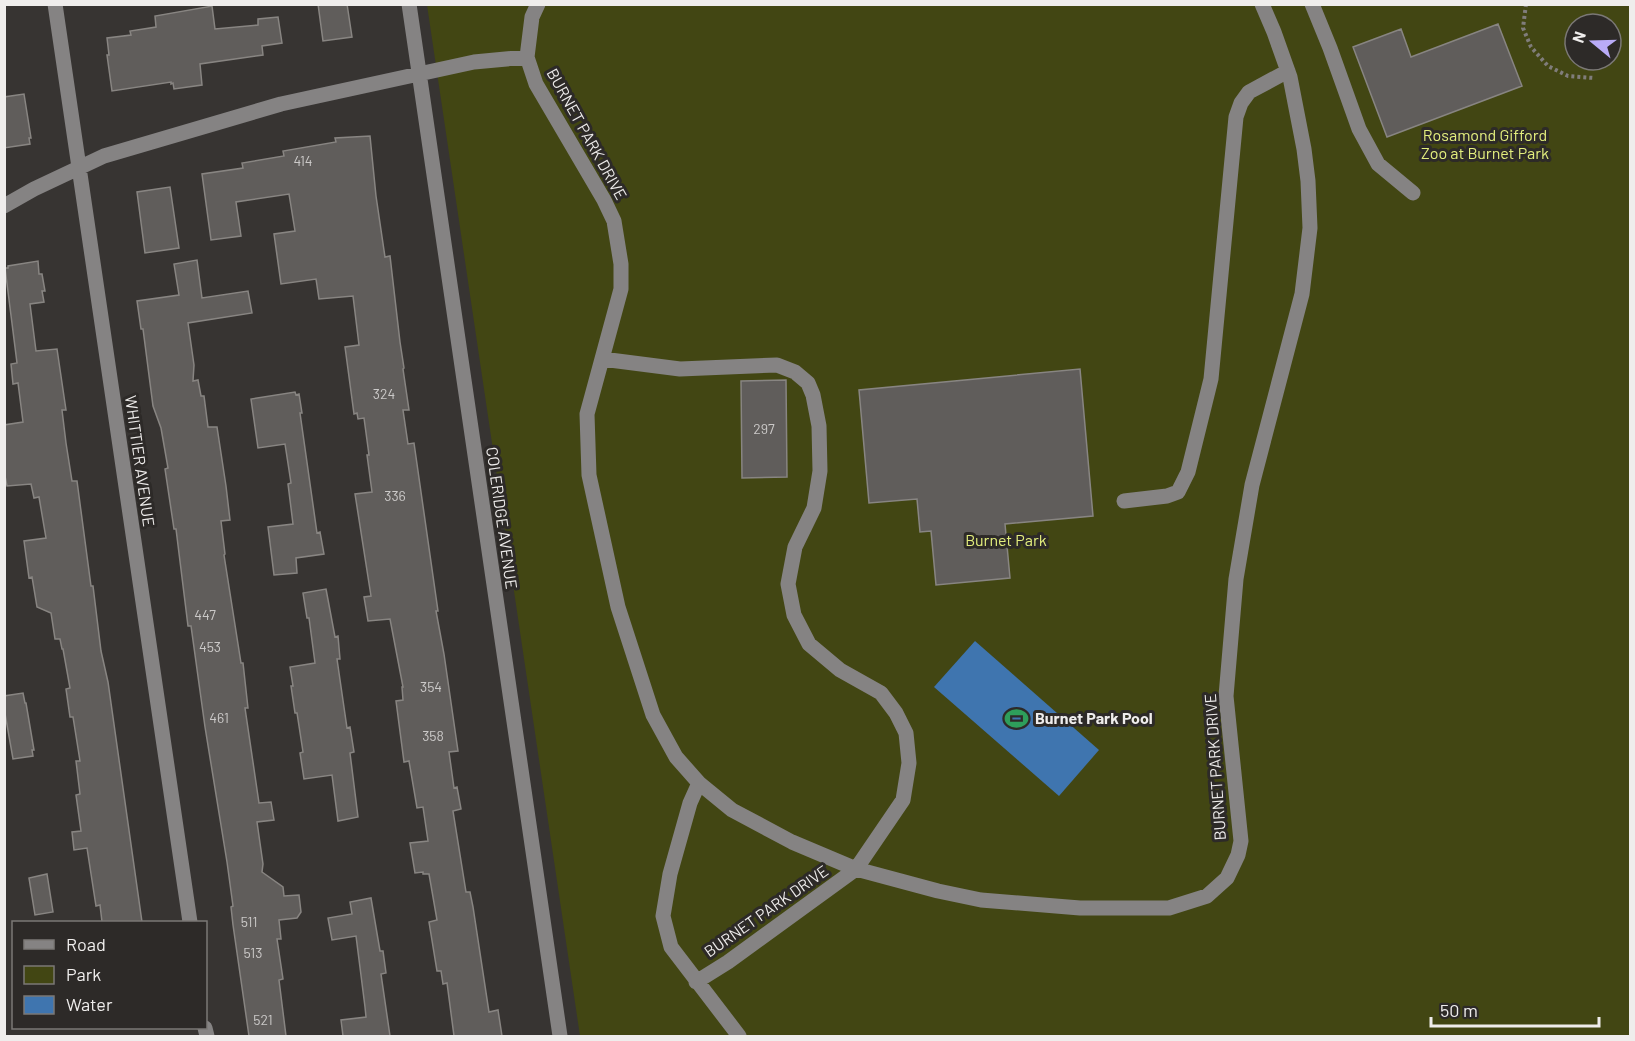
<svg xmlns="http://www.w3.org/2000/svg" width="1635" height="1041" font-family="Barlow,sans-serif">
	<style>
		.green { fill: #424613; fill-rule: evenodd }
		.water { fill: #3f75af }
		.building { fill: #605d5b; stroke: #888582; stroke-width: 1.5 }
		.lines { fill: none; stroke-linecap: round; stroke-linejoin: round }
		.path { stroke: #807d7b; stroke-width: 4; stroke-dasharray: 3 3; stroke-linecap: butt }
		.minor { stroke: #858383; stroke-width: 15 }
		.labels { text-anchor: middle; stroke-width: 6; stroke-linejoin: round; paint-order: stroke }
		.number-label { font-size: 14px; fill: #cbc9c8 }
		.street-label { font-size: 16px; fill: #efedec; stroke: #2d2a28 }
		.park-label { font-size: 16px; fill: #e3ee7d; stroke: #2d2a28 }
		.poi-label { font-size: 16px; font-weight: bold; fill: #efedec; stroke: #2d2a28; text-anchor: start }
	</style>
	<rect width="100%" height="100%" fill="#373432"/>
	<!-- green -->
	<path class="green" d="M 427,5 L 1630,5 L 1630,1036 L 580,1036 ZM 1575,24 L 1611,24 L 1611,60 L 1575,60 Z"/>
	<!-- water -->
	<path class="water" d="M 975,641 L 1099,750 L 1059,796 L 934,687 Z"/>
	<!-- building -->
	<path class="building" d="M 318,4 L 347,4 L 352,37 L 323,41 Z
		M 212,6 L 215,29 L 258,25 L 258,19 L 278,17 L 282,43 L 262,46 L 263,55 L 200,64 L 202,85 L 174,89 L 173,83 L 171,84 L 171,82 L 112,91 L 107,55 L 109,55 L 107,38 L 131,35 L 130,31 L 156,27 L 155,16 Z
		M 1498,24 L 1522,86 L 1387,137 L 1353,47 L 1401,29 L 1411,57 Z
		M 24,94 L 31,138 L 29,138 L 30,144 L 4,148 L 4,97 Z
		M 370,136 L 376,196 L 385,257 L 390,256 L 400,342 L 404,368 L 403,369 L 409,410 L 403,410 L 408,444 L 414,443 L 438,611 L 436,611 L 444,654 L 458,751 L 449,752 L 454,788 L 457,787 L 461,809 L 453,811 L 466,892 L 470,892 L 473,907 L 489,1012 L 498,1010 L 502,1036 L 454,1036 L 447,983 L 443,984 L 441,971 L 437,971 L 429,922 L 437,920 L 429,874 L 423,874 L 423,872 L 415,873 L 410,843 L 428,841 L 423,807 L 417,808 L 409,761 L 404,762 L 396,701 L 403,700 L 402,687 L 403,687 L 390,619 L 368,621 L 364,597 L 371,596 L 355,494 L 372,492 L 367,455 L 369,455 L 364,418 L 358,419 L 357,413 L 354,414 L 345,347 L 359,345 L 353,296 L 319,299 L 316,279 L 281,284 L 274,234 L 295,231 L 289,194 L 236,202 L 241,236 L 211,240 L 202,174 L 243,168 L 242,163 L 284,156 L 283,151 L 336,142 L 335,138 Z
		M 170,187 L 179,248 L 145,253 L 137,192 Z
		M 197,260 L 202,298 L 248,291 L 252,313 L 188,323 L 194,365 L 193,381 L 198,380 L 201,396 L 204,396 L 208,427 L 217,427 L 226,486 L 230,520 L 221,521 L 225,554 L 224,555 L 241,663 L 243,663 L 248,708 L 245,708 L 259,803 L 271,802 L 274,820 L 257,822 L 263,864 L 262,872 L 283,887 L 284,896 L 299,895 L 301,912 L 297,918 L 279,920 L 281,939 L 277,939 L 283,979 L 279,980 L 286,1036 L 249,1036 L 233,925 L 231,907 L 233,906 L 227,862 L 205,727 L 191,626 L 188,626 L 176,529 L 174,529 L 165,469 L 168,468 L 161,428 L 153,406 L 143,329 L 141,329 L 137,301 L 179,295 L 174,264 Z
		M 38,261 L 39,274 L 42,274 L 45,291 L 42,291 L 44,302 L 30,304 L 36,351 L 57,349 L 66,410 L 62,410 L 66,443 L 72,481 L 77,481 L 91,586 L 93,586 L 101,651 L 108,682 L 142,922 L 102,922 L 100,905 L 96,906 L 87,848 L 74,850 L 72,832 L 81,831 L 76,795 L 80,794 L 76,761 L 80,761 L 73,717 L 70,717 L 66,689 L 70,688 L 63,649 L 62,649 L 60,639 L 55,639 L 51,613 L 37,607 L 32,577 L 29,578 L 24,541 L 46,538 L 39,497 L 34,498 L 31,484 L 7,486 L 4,471 L 4,425 L 23,422 L 18,383 L 13,384 L 11,364 L 17,363 L 5,268 L 8,268 L 8,266 Z
		M 1080,369 L 1093,516 L 1005,524 L 1010,578 L 936,585 L 931,531 L 920,532 L 917,499 L 869,503 L 859,390 Z
		M 786,380 L 787,477 L 742,478 L 741,381 Z
		M 295,392 L 296,395 L 299,394 L 302,413 L 300,413 L 317,533 L 320,532 L 324,554 L 296,558 L 297,573 L 274,575 L 268,527 L 293,524 L 288,484 L 291,483 L 285,444 L 258,448 L 251,399 Z
		M 326,589 L 335,637 L 338,636 L 340,659 L 337,659 L 347,728 L 350,727 L 354,752 L 350,753 L 358,817 L 338,821 L 332,775 L 304,779 L 300,753 L 303,752 L 297,713 L 295,713 L 291,686 L 293,686 L 290,667 L 315,663 L 309,618 L 307,618 L 303,593 Z
		M 23,693 L 25,703 L 26,703 L 34,750 L 32,750 L 33,756 L 13,759 L 4,708 L 4,696 Z
		M 47,874 L 53,912 L 35,915 L 29,878 Z
		M 371,898 L 380,951 L 383,951 L 386,973 L 381,974 L 390,1036 L 343,1036 L 341,1020 L 366,1017 L 365,1007 L 356,936 L 332,940 L 328,918 L 352,914 L 350,902 Z"/>
	<g class="lines">
		<!-- path -->
		<path class="path" d="M 1526,4 L 1523,28 L 1531,47 L 1548,66 L 1568,76 L 1594,78"/>
		<!-- minor -->
		<path class="minor" d="M 55,4 L 190,922
			M 409,4 L 560,1036
			M 538,4 L 532,17 L 527,57 L 536,84 L 604,200 L 614,221 L 621,264 L 621,289 L 587,414 L 589,475 L 618,607 L 653,715 L 676,757 L 699,783 L 732,810 L 792,842 L 856,869 L 938,891 L 981,900 L 1080,908 L 1169,908 L 1207,896 L 1227,878 L 1238,855 L 1241,841 L 1226,696 L 1236,579 L 1252,485 L 1302,294 L 1310,228 L 1308,181 L 1304,149 L 1290,77 L 1274,32 L 1262,4
			M 1312,4 L 1330,48 L 1359,129 L 1378,164 L 1413,193
			M 4,206 L 34,189 L 104,156 L 281,104 L 474,62 L 527,57
			M 602,359 L 680,369 L 777,365 L 795,372 L 808,383 L 813,395 L 819,426 L 820,471 L 814,508 L 795,547 L 788,584 L 794,615 L 809,644 L 840,670 L 881,693 L 896,713 L 906,733 L 909,763 L 903,800 L 856,869 L 728,962 L 696,982
			M 1124,501 L 1167,496 L 1178,492 L 1188,472 L 1211,379 L 1236,117 L 1241,103 L 1249,92 L 1288,71
			M 699,783 L 690,803 L 670,874 L 663,916 L 671,947 L 739,1036
			M 205,1028 L 207,1036"/>
	</g>
	<!-- icons -->
	<defs>
		<symbol id="stadium-bare" viewBox="-9 -9 18 18"><path d="M0-5a6.5 5 0 1 0 0 10a6.5 5 0 1 0 0-10ZM-3.5-1.8h7v3.6h-7Z" fill="#2e9e5b" stroke="#2d2a28" stroke-width="2.5" paint-order="stroke"/></symbol>
	</defs>
	<g fill-rule="evenodd">
		<use href="#stadium-bare" x="1000" y="702" width="33" height="33"/>
	</g>
	<g class="labels">
		<!-- number labels -->
		<g class="number-label">
			<text x="303" y="166">414</text>
			<text x="384" y="399">324</text>
			<text x="764" y="434">297</text>
			<text x="395" y="501">336</text>
			<text x="205" y="620">447</text>
			<text x="210" y="652">453</text>
			<text x="431" y="692">354</text>
			<text x="219" y="723">461</text>
			<text x="433" y="741">358</text>
			<text x="249" y="927">511</text>
			<text x="253" y="958">513</text>
			<text x="263" y="1025">521</text>
		</g>
		<!-- street labels -->
		<g class="street-label">
			<text transform="translate(587 134) rotate(61)" y="6">BURNET PARK DRIVE</text>
			<text transform="translate(140 461) rotate(82)" y="6">WHITTIER AVENUE</text>
			<text transform="translate(502 518) rotate(82)" y="6">COLERIDGE AVENUE</text>
			<text transform="translate(1215 767) rotate(-94)" y="6">BURNET PARK DRIVE</text>
			<text transform="translate(766 911) rotate(-35)" y="6">BURNET PARK DRIVE</text>
		</g>
		<!-- park labels -->
		<g class="park-label">
			<text x="1485" y="141">Rosamond Gifford<tspan x="1485" dy="18">Zoo at Burnet Park</tspan></text>
			<text x="1006" y="546">Burnet Park</text>
		</g>
		<!-- poi labels -->
		<g class="poi-label">
			<text x="1035" y="724">Burnet Park Pool</text>
		</g>
	</g>
	<!-- border -->
	<rect width="1635" height="1041" fill="none" stroke="#efedec" stroke-width="12"/>
	<!-- legend -->
	<rect x="12" y="921" width="195" height="108" fill="#2d2a28" stroke="#7b7876" stroke-width="1.5"/>
	<rect x="24" y="940" width="30" height="9" fill="#858383" stroke="#7b7876" stroke-width="1.5"/>
	<text x="66" y="951" font-size="18" fill="#efedec">Road</text>
	<rect x="24" y="966" width="30" height="18" fill="#424613" stroke="#7b7876" stroke-width="1.5"/>
	<text x="66" y="981" font-size="18" fill="#efedec">Park</text>
	<rect x="24" y="996" width="30" height="18" fill="#3f75af" stroke="#7b7876" stroke-width="1.5"/>
	<text x="66" y="1011" font-size="18" fill="#efedec">Water</text>
	<!-- north arrow -->
	<g transform="translate(1593 42) rotate(289)"><circle r="28" fill="#2d2a28" stroke="#7b7876" stroke-width="1.5"/>
	<path d="M0-4.5L10 22L0 15L-10 22Z" fill="#b9abf7"/>
	<text y="-9" font-size="16" font-weight="bold" text-anchor="middle" fill="#efedec">N</text>
	</g>
	<!-- scale -->
	<path d="M1431 1017v9h168v-9" fill="none" stroke="#efedec" stroke-width="3"/>
	<text x="1440" y="1017" font-size="18" fill="#efedec" stroke="#2d2a28" stroke-width="4.5" paint-order="stroke">50 m</text>
</svg>
